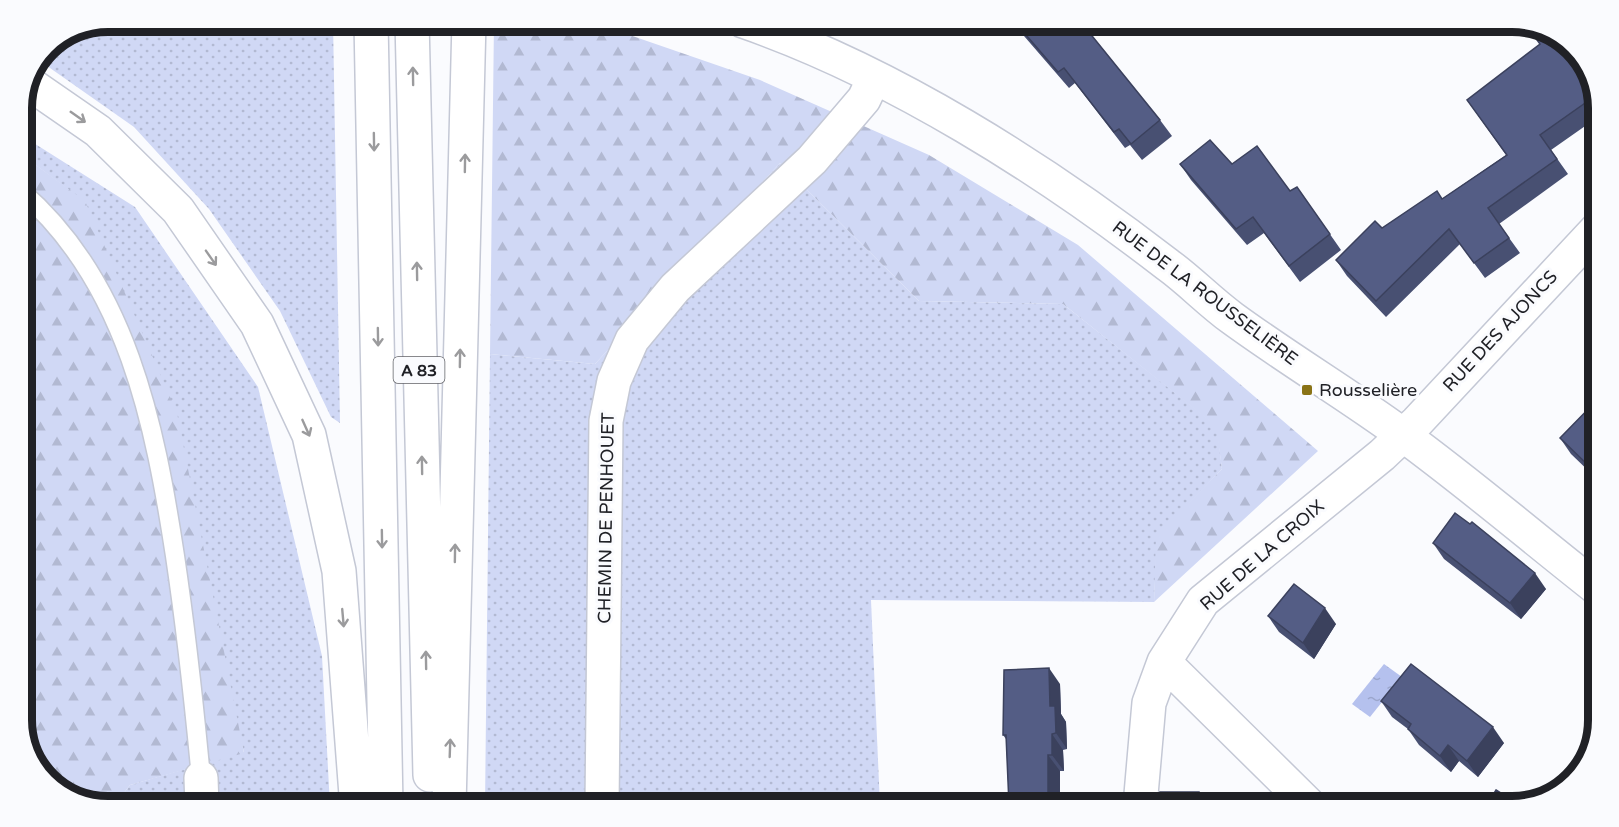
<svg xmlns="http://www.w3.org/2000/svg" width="1619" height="827" font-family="'Varela Round',sans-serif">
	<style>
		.grass { fill: url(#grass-dots) }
		.forest { fill: url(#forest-firs) }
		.water { fill: url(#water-ripples) }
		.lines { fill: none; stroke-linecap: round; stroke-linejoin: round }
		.service-casing { stroke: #c4c8d5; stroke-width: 21 }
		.minor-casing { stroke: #c4c8d5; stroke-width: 36 }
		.tertiary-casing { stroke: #c4c8d5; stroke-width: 36 }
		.trunk-casing { stroke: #c4c8d5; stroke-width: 36 }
		.service { stroke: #fff; stroke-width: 18 }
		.minor { stroke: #fff; stroke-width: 33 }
		.tertiary { stroke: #fff; stroke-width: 33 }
		.trunk { stroke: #fff; stroke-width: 33 }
		.wall { fill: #485072 }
		.shaded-wall { fill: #3b415d }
		.building { fill: #545d85; stroke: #3b415d; stroke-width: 1.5 }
		.oneway { stroke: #9b9b9d }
		.poi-dot { fill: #8a7316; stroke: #fafbfe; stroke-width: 2 }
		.labels { text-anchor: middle; stroke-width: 6; stroke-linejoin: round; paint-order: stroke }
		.shield { fill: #fafbfe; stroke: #616267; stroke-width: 1.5 }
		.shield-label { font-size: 16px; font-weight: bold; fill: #202126 }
		.street-label { font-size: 18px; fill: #202126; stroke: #fafbfe }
		.poi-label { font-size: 18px; fill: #202126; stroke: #fafbfe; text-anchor: start }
		.rim { fill: none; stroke: #202126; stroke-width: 8 }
	</style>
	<defs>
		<pattern id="grass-dots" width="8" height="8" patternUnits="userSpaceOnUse" patternTransform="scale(1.5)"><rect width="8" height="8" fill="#d0d8f5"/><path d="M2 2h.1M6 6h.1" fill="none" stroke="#b2b9d2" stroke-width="1.8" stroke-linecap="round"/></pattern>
		<pattern id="forest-firs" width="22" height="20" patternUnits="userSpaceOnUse" patternTransform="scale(1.5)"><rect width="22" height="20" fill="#d0d8f5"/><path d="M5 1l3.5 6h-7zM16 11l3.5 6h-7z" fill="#b2b9d2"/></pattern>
		<pattern id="water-ripples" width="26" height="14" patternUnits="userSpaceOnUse" patternTransform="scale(1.5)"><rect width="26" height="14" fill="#b5c1ee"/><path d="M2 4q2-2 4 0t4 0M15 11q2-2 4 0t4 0" fill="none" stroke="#9ba6cc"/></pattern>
	</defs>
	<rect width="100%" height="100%" fill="#fafbfe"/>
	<!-- grass -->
	<path class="grass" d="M 108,21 L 125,23 L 129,21 L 333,21 L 340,423 L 331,417 L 280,311 L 209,209 L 134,127 L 40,61 L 47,46 Z
		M 21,135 L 135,207 L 258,387 L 322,656 L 330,806 L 114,806 L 130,785 L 244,752 L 85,202 L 21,154 Z
		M 780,163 L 919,301 L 1063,304 L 1217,426 L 1222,469 L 1157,537 L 1154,602 L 871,600 L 880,806 L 485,806 L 490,354 L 595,364 Z"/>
	<!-- forest -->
	<path class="forest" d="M 494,21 L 589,21 L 760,80 L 929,155 L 1078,245 L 1318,451 L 1154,602 L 1156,536 L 1222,469 L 1216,426 L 1063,304 L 919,301 L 780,163 L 595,364 L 490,354 Z
		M 21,154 L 85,201 L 177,413 L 244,753 L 130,785 L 114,806 L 69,797 L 36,768 L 21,725 Z"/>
	<!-- water -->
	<path class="water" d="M 1384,664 L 1402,677 L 1370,717 L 1352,704 Z"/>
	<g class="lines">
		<defs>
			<path id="service" d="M 21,191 C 127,282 155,425 175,556 C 186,630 194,703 201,778"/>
			<path id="minor" d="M 1164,662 L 1310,806
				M 201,778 L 202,806
				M 602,806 L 606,421 L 614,381 L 632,340 L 675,288 L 812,160 L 864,99 L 874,78
				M 1140,806 L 1149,703 L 1164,662 L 1203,601 L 1382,455 L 1417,422 L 1598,228"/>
			<path id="tertiary" d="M 743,21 C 891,72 1044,169 1168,265 C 1190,281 1210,302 1232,318 C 1288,359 1347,394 1403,435 C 1470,484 1533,538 1598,589"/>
			<path id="trunk" d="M 371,21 L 386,806
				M 412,21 L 430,775
				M 30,84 L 98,131 L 178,210 L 257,324 L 309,435 L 339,571 L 356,795 L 363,806
				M 449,806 L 469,21"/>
		</defs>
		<!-- service casing -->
		<use href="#service" class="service-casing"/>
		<!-- minor casing -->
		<use href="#minor" class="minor-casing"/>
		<!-- tertiary casing -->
		<use href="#tertiary" class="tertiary-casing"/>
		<!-- trunk casing -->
		<use href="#trunk" class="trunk-casing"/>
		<!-- service -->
		<use href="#service" class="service"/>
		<!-- minor -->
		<use href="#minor" class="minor"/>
		<!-- tertiary -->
		<use href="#tertiary" class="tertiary"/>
		<!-- trunk -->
		<use href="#trunk" class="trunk"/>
	</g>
	<!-- wall -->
	<path class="wall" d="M 1005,21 L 1080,21 L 1160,120 L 1172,136 L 1142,160 L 1130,145 L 1125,148 L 1075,83 L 1069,88 L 1012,22 L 1008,25 Z
		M 1177,21 L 1190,21 L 1181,27 Z
		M 1584,60 L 1598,103 L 1598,117 L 1551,150 L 1568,174 L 1499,224 L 1520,253 L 1485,278 L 1460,244 L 1386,317 L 1347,276 L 1336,260 L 1382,228 L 1442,199 L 1506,155 L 1467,100 Z
		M 1180,164 L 1232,164 L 1290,191 L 1297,187 L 1341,250 L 1300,282 L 1264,233 L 1247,245 L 1191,180 Z
		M 1598,399 L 1598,480 L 1571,454 L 1560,438 Z
		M 1433,543 L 1546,589 L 1521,619 L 1444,559 Z
		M 1268,616 L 1336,624 L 1314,659 L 1279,632 Z
		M 1060,684 L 1061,714 L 1066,722 L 1067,749 L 1063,750 L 1064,771 L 1060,771 L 1060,806 L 1000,806 L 1009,805 L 1006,739 L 1003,735 Z
		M 1381,701 L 1504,743 L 1478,777 L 1459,761 L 1451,772 L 1419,745 L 1408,729 L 1392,717 Z"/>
	<!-- shaded-wall -->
	<path class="shaded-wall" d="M 1535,573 L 1546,589 L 1521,619 L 1510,603 Z
		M 1325,608 L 1336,624 L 1314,659 L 1303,643 Z
		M 1049,668 L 1060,684 L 1061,714 L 1066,722 L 1067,749 L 1056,733 L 1050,706 Z
		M 1493,727 L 1504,743 L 1478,777 L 1467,761 Z
		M 1052,734 L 1063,750 L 1064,771 L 1052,755 Z
		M 1448,745 L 1459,761 L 1451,772 L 1440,756 Z
		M 1048,755 L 1060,771 L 1060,806 L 1048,806 Z
		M 1199,792 L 1205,801 L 1205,806 L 1199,806 Z"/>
	<!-- building -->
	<path class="building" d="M 1014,21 L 1080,21 L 1160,120 L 1131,144 L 1119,129 L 1114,132 L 1064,68 L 1058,72 Z
		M 1540,28 L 1550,30 L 1584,60 L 1595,96 L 1540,135 L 1557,159 L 1488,208 L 1509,238 L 1474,263 L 1449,229 L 1376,301 L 1336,260 L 1375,221 L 1382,228 L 1437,191 L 1442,199 L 1507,155 L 1467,100 L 1540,44 L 1532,33 Z
		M 1210,140 L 1232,164 L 1257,146 L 1290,191 L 1297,187 L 1330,234 L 1289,266 L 1253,217 L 1236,229 L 1180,164 Z
		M 1598,399 L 1598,464 L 1593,470 L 1560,438 Z
		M 1455,513 L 1470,524 L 1472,522 L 1535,573 L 1510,603 L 1433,543 Z
		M 1294,584 L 1325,608 L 1303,643 L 1268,616 Z
		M 1411,664 L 1493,727 L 1467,761 L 1448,745 L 1440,756 L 1408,729 L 1411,724 L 1381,701 Z
		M 1049,668 L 1050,706 L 1055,706 L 1056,733 L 1052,734 L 1052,755 L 1048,755 L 1048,806 L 1000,806 L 1000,805 L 1009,805 L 1006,735 L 1003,735 L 1004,670 Z
		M 1496,790 L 1518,804 L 1511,806 L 1486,806 Z
		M 1160,792 L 1199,792 L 1199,806 L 1159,806 Z"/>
	<!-- one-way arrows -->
	<defs><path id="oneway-shaft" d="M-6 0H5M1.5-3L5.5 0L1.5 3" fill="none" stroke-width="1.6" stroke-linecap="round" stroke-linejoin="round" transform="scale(1.5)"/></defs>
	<g class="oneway">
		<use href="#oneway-shaft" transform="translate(413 76) rotate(-91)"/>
		<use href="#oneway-shaft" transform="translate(78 117) rotate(35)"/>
		<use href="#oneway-shaft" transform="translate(374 142) rotate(89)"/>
		<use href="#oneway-shaft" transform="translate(465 163) rotate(-89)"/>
		<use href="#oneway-shaft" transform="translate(211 258) rotate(55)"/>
		<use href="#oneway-shaft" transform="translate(417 271) rotate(-91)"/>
		<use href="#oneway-shaft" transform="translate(378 337) rotate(89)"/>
		<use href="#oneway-shaft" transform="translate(460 358) rotate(-89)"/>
		<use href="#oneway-shaft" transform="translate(306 428) rotate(66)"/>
		<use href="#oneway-shaft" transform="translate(422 465) rotate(-91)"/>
		<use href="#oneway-shaft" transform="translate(382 539) rotate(89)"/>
		<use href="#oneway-shaft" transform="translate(455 553) rotate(-89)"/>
		<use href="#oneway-shaft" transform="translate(343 618) rotate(85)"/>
		<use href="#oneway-shaft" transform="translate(426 660) rotate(-91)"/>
		<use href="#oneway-shaft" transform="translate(450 748) rotate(-88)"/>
	</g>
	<!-- markers -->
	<rect class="poi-dot" x="1301" y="384" width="12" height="12" rx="3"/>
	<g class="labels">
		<!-- shield labels -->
		<rect class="shield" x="393.5" y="357" width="51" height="26" rx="4.5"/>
		<g class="shield-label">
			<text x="419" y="376">A 83</text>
		</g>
		<!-- street labels -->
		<g class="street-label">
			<text transform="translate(1205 293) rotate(37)" y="6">RUE DE LA ROUSSELIÈRE</text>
			<text transform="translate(1500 331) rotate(-47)" y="6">RUE DES AJONCS</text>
			<text transform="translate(606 518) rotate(-89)" y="6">CHEMIN DE PENHOUET</text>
			<text transform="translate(1262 555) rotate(-41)" y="6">RUE DE LA CROIX</text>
		</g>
		<!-- poi labels -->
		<g class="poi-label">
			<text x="1319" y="396">Rousselière</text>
		</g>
	</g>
	<!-- crop -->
	<path d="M0 0H1619V827H0ZM108 32H1512A76 76 0 0 1 1588 108V720A76 76 0 0 1 1512 796H108A76 76 0 0 1 32 720V108A76 76 0 0 1 108 32Z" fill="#fafbfe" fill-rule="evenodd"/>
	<path class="rim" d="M108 32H1512A76 76 0 0 1 1588 108V720A76 76 0 0 1 1512 796H108A76 76 0 0 1 32 720V108A76 76 0 0 1 108 32Z"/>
</svg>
